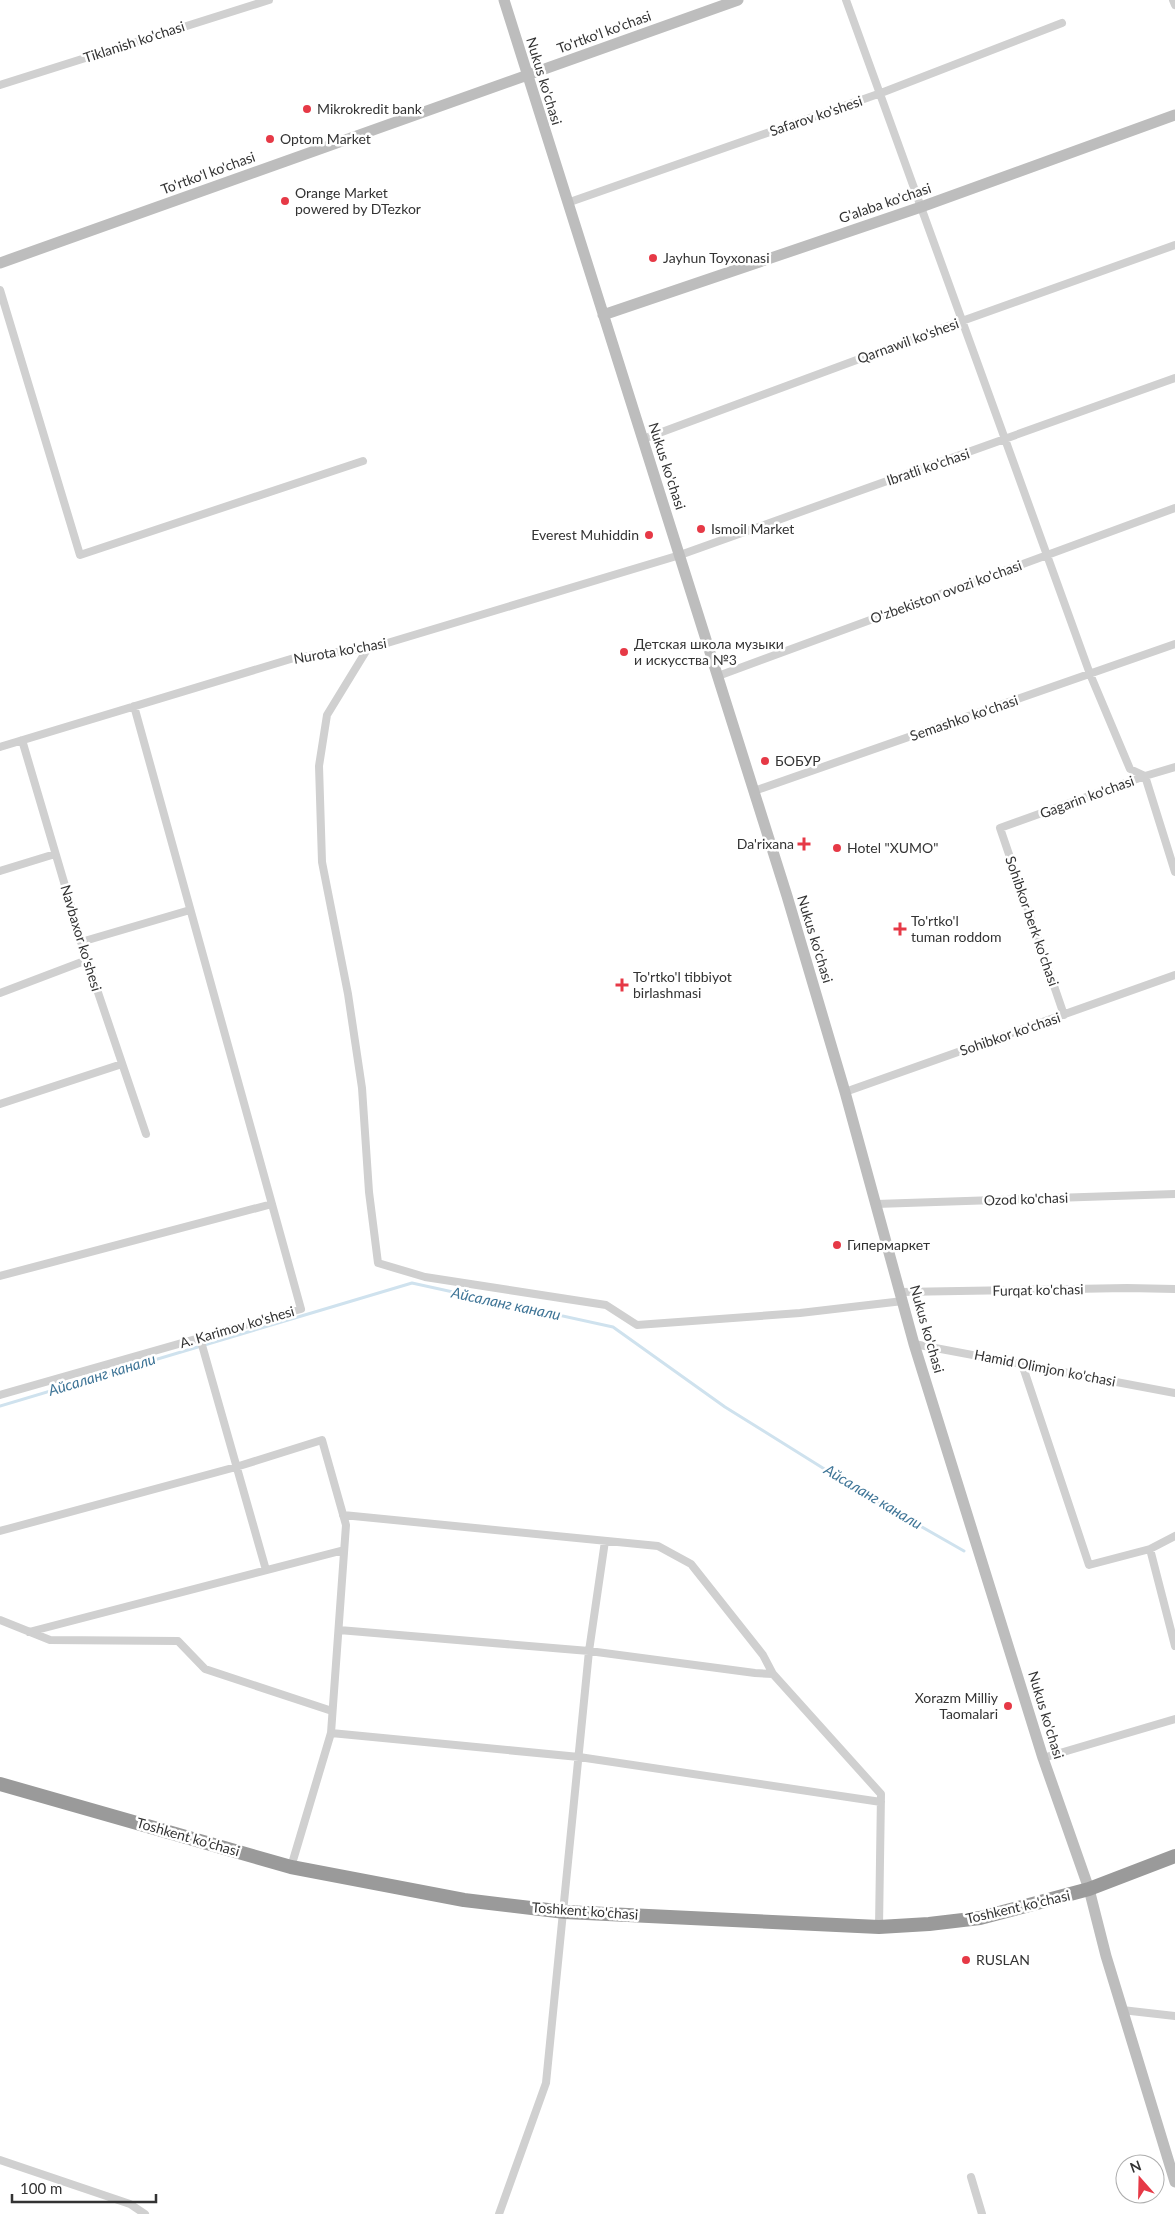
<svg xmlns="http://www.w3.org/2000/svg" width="1175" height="2214" font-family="Lato,sans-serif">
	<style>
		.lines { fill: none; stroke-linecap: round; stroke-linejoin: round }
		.stream { stroke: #cfe2ee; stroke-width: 3 }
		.street { stroke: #d0d0d0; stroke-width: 8 }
		.secondary { stroke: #bdbdbd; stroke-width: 11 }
		.highway { stroke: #9a9a9a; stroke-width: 14 }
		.poi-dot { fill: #e63946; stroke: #fff; stroke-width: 2 }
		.labels { text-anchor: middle; stroke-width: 5; stroke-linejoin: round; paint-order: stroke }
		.street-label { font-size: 14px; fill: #333; stroke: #fff }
		.poi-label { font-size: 14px; fill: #333; stroke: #fff; text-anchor: start }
		.water-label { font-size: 15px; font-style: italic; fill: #3f7597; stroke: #fff }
	</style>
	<rect width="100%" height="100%" fill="#fff"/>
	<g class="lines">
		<!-- stream -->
		<path class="stream" d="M 0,1406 L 412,1283 L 613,1327 L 725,1407 L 866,1495 L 964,1551"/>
		<!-- street -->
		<path class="street" d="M 846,0 L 1090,674 L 1130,769 L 1145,776 L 1175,872
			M 1173,0 L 1175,5
			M 0,85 L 269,0
			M 567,203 L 881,93 L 1062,23
			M 0,290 L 80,555 L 363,461
			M 643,439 L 962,321 L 1175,245
			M 368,648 L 327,715 L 319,766 L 322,862 L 348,994 L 362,1088 L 369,1192 L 378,1263 L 425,1277 L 606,1305 L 637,1325 L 800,1313 L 903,1301
			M 718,676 L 1175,508
			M 22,740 L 87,960 L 146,1134
			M 0,747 L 294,658 L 374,647 L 680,555 L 1175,378
			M 754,791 L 1175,644
			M 0,871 L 55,854
			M 81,942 L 190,910
			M 0,993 L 87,960
			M 1064,1015 L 1000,828 L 1145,776 L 1175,767
			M 845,1092 L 1175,975
			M 0,1104 L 122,1064
			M 876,1204 L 1175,1194
			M 0,1276 L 272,1204
			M 900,1292 L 1127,1288 L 1175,1289
			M 200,1338 L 266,1570
			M 914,1344 L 1175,1393
			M 1022,1364 L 1089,1565 L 1150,1549 L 1175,1646
			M 0,1395 L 301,1309 L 134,706
			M 343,1515 L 658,1546 L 691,1564 L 763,1655 L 773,1674
			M 0,1531 L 236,1467 L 322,1440 L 346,1525 L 331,1733 L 291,1867
			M 1150,1549 L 1175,1536
			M 0,1620 L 50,1640 L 178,1641 L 205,1669 L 332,1711
			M 339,1630 L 589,1651 L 755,1673 L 773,1674 L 881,1794 L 879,1927
			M 29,1632 L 344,1550
			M 331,1733 L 579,1757 L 881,1802
			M 1043,1758 L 1175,1719
			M 1122,2010 L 1175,2016
			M 0,2160 L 130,2204 L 145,2214
			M 971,2177 L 982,2214
			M 499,2214 L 546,2083 L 589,1651 L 605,1541"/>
		<!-- secondary -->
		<path class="secondary" d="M 504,0 L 787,896 L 845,1092 L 914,1344 L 1043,1758 L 1089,1889 L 1106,1956 L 1175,2182
			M 0,263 L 738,0
			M 603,315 L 921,207 L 1175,115"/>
		<!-- highway -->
		<path class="highway" d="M 0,1784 L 291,1867 L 464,1900 L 565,1912 L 879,1927 L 929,1924 L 980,1918 L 1089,1889 L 1175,1856"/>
	</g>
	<!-- markers -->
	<g class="poi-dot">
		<circle cx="307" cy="109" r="5"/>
		<circle cx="270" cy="139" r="5"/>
		<circle cx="285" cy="201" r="5"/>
		<circle cx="653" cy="258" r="5"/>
		<circle cx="701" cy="529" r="5"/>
		<circle cx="649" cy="535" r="5"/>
		<circle cx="624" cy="652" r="5"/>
		<circle cx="765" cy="761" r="5"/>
		<path d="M801.5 836.5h5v5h5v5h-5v5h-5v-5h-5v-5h5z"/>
		<circle cx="837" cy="848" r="5"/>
		<path d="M897.5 921.5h5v5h5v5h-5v5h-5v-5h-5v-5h5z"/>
		<path d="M619.5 977.5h5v5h5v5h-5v5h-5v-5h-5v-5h5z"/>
		<circle cx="837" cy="1245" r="5"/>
		<circle cx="1008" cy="1706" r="5"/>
		<circle cx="966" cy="1960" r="5"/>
	</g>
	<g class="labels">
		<!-- street labels -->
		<g class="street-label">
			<text transform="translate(604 32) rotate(-20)" y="5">To'rtko'l ko'chasi</text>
			<text transform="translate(134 42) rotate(-18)" y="5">Tiklanish ko'chasi</text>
			<text transform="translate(544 81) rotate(73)" y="5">Nukus ko'chasi</text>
			<text transform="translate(816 116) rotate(-19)" y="5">Safarov ko'shesi</text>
			<text transform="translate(208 173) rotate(-20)" y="5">To'rtko'l ko'chasi</text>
			<text transform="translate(885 203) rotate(-19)" y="5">G'alaba ko'chasi</text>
			<text transform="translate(908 341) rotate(-20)" y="5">Qarnawil ko'shesi</text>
			<text transform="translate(667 466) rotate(72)" y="5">Nukus ko'chasi</text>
			<text transform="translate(928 467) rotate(-19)" y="5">Ibratli ko'chasi</text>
			<text transform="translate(946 592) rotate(-20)" y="5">O'zbekiston ovozi ko'chasi</text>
			<text transform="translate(340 651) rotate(-10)" y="5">Nurota ko'chasi</text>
			<text transform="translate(964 718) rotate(-19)" y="5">Semashko ko'chasi</text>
			<text transform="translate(1087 797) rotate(-20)" y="5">Gagarin ko'chasi</text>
			<text transform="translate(1032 921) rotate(71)" y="5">Sohibkor berk ko'chasi</text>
			<text transform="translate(81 938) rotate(73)" y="5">Navbaxor ko'shesi</text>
			<text transform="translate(815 939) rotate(73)" y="5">Nukus ko'chasi</text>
			<text transform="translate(1010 1034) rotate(-19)" y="5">Sohibkor ko'chasi</text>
			<text transform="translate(1026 1199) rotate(-2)" y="5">Ozod ko'chasi</text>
			<text transform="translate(1038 1290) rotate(-1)" y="5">Furqat ko'chasi</text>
			<text transform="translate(237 1327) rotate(-16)" y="5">A. Karimov ko'shesi</text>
			<text transform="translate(927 1329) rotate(74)" y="5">Nukus ko'chasi</text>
			<text transform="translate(1045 1368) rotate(11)" y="5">Hamid Olimjon ko'chasi</text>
			<text transform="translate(1046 1715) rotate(73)" y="5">Nukus ko'chasi</text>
			<text transform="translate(188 1837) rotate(16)" y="5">Toshkent ko'chasi</text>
			<text transform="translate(1018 1907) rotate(-13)" y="5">Toshkent ko'chasi</text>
			<text transform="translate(585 1911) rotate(4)" y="5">Toshkent ko'chasi</text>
		</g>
		<!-- poi labels -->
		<g class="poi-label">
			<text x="317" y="114">Mikrokredit bank</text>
			<text x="280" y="144">Optom Market</text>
			<text x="295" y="198">Orange Market<tspan x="295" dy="16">powered by DTezkor</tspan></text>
			<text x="663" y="263">Jayhun Toyxonasi</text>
			<text x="711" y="534">Ismoil Market</text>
			<text x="639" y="540" text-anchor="end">Everest Muhiddin</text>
			<text x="634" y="649">Детская школа музыки<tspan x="634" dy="16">и искусства №3</tspan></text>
			<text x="775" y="766">БОБУР</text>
			<text x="794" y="849" text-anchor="end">Da'rixana</text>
			<text x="847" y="853">Hotel "XUMO"</text>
			<text x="911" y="926">To'rtko'l<tspan x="911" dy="16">tuman roddom</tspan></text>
			<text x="633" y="982">To'rtko'l tibbiyot<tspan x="633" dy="16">birlashmasi</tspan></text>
			<text x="847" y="1250">Гипермаркет</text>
			<text x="998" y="1703" text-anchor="end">Xorazm Milliy<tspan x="998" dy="16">Taomalari</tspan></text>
			<text x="976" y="1965">RUSLAN</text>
		</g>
		<!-- water labels -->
		<g class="water-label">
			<text transform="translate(506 1304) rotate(12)" y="5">Айсаланг канали</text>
			<text transform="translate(102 1375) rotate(-17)" y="5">Айсаланг канали</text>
			<text transform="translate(873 1497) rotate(31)" y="5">Айсаланг канали</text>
		</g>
	</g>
	<!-- north arrow -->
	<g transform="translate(1140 2179) rotate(340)"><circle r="24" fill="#ffffff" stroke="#adadad"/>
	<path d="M0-4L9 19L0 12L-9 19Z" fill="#e63946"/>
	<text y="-8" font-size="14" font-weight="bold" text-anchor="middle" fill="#333333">N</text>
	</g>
	<!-- scale -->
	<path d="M12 2194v8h144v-8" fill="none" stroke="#333333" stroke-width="2.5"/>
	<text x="20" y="2194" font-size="15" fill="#333333" stroke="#ffffff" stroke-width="4" paint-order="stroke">100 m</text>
</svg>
